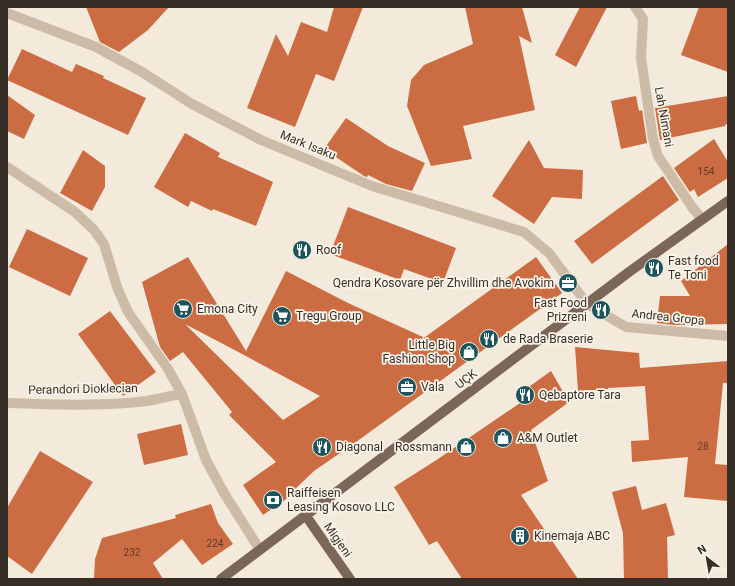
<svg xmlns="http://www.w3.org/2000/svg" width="735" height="586" font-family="Roboto,sans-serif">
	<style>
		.building { fill: #cc6c42; fill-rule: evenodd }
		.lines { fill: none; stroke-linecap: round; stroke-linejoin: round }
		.minor { stroke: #ccbba7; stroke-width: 10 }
		.major { stroke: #7b6658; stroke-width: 10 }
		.labels { text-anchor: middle; stroke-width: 3.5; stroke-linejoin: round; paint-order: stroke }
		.number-label { font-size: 10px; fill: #5d3e2e }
		.street-label { font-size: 12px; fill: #382e28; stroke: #fbf4e9 }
		.poi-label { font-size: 12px; fill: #382e28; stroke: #fbf4e9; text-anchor: start }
	</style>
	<rect width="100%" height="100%" fill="#f3eadc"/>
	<!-- building -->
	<path class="building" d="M 86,7 L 169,7 L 148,30 L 119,52 L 100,42 Z
		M 334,7 L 363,7 L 334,81 L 316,74 L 295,127 L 247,108 L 276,34 L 288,56 L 301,22 L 327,32 Z
		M 465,7 L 522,7 L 532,43 L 519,36 L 535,110 L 463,126 L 472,159 L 431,166 L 407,106 L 411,80 L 424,65 L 473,44 Z
		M 580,7 L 607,7 L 576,67 L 555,55 Z
		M 699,7 L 728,7 L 728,72 L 681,55 Z
		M 22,49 L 72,72 L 76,64 L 104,76 L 103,78 L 146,98 L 128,135 L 7,80 Z
		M 7,95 L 35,115 L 24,139 L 7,131 Z
		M 636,96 L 639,111 L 642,110 L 647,143 L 621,149 L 611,101 Z
		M 728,96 L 728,124 L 726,124 L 725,126 L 660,140 L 655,108 Z
		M 346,118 L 388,146 L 425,163 L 412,191 L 386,184 L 368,175 L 367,177 L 364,176 L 324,149 Z
		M 185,133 L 220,153 L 218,157 L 273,182 L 256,226 L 213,209 L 212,211 L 191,201 L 188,207 L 154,187 Z
		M 714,139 L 728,162 L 728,178 L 698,197 L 694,189 L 690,192 L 674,168 Z
		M 529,140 L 544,168 L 583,170 L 582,199 L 552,197 L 534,224 L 492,196 Z
		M 83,150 L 105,166 L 105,187 L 92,211 L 60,193 Z
		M 663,176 L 679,200 L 592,264 L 574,241 Z
		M 348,207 L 456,248 L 443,283 L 404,269 L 400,280 L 330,254 Z
		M 27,229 L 88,258 L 70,296 L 9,267 Z
		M 728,244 L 728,324 L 674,325 L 657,323 L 660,296 L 690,296 L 681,281 Z
		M 188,257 L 246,351 L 286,271 L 348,303 L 423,337 L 421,340 L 536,257 L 562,293 L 356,442 L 314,471 L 291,493 L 292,495 L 263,515 L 243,485 L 276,462 L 229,415 L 232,412 L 183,352 L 170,361 L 160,347 L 142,282 ZM 185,324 L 244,355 L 320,396 L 283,420 Z
		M 110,311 L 156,372 L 123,396 L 78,334 Z
		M 575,347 L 639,353 L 640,368 L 728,361 L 728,383 L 723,383 L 715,464 L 728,465 L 728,501 L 684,497 L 688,457 L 632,462 L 631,441 L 649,440 L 645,386 L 608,388 L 608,389 L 578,391 Z
		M 551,371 L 569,402 L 531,430 L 548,481 L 521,495 L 578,579 L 462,579 L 437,541 L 429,545 L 394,487 L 438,459 L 523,401 L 519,394 Z
		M 181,424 L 188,455 L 144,465 L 137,434 Z
		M 40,451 L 93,482 L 32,574 L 7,556 L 7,508 Z
		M 636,486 L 642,510 L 666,503 L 675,535 L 667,537 L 668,579 L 624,579 L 623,533 L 612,492 Z
		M 211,504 L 218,523 L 233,544 L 202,565 L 182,539 L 153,563 L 163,579 L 94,579 L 95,559 L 102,538 L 176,518 L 175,515 Z"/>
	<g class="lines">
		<!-- minor -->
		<path class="minor" d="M 635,7 L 643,19 L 641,58 L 653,139 L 658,156 L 692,207 L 702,219
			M 7,13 L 96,47 L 142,72 L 192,104 L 261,140 L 372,186 L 524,232 L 549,253 L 587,304 L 626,327 L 728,336
			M 7,167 L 75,212 L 94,230 L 104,244 L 117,287 L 128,312 L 168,369 L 182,394 L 206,460 L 224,493 L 260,550
			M 7,403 C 53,404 100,407 146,401 C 158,399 170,396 182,394"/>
		<!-- major -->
		<path class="major" d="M 306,516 L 350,579
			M 221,579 L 629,272 L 728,201"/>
	</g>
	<!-- icons -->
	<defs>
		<symbol id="restaurant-disc" viewBox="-11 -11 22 22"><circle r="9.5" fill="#1b545c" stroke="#fbf4e9"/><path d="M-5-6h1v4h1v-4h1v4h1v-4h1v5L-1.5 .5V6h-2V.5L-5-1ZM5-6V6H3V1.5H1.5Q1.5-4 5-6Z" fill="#fff"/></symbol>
		<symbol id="office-disc" viewBox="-11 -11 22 22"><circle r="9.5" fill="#1b545c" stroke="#fbf4e9"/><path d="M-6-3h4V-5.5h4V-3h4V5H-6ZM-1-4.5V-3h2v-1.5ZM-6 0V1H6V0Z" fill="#fff"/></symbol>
		<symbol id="supermarket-disc" viewBox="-11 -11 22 22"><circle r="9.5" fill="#1b545c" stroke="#fbf4e9"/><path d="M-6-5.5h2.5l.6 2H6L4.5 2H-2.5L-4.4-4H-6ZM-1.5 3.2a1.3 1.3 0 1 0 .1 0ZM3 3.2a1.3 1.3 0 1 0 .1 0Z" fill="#fff"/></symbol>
		<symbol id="shop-disc" viewBox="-11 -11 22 22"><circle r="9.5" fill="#1b545c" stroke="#fbf4e9"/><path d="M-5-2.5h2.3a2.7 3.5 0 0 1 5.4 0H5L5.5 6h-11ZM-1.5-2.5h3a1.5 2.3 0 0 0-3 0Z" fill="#fff"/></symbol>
		<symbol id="bank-disc" viewBox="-11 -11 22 22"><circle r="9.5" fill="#1b545c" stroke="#fbf4e9"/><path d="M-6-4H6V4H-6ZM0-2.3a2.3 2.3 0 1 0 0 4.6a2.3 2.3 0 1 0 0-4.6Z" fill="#fff"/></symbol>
		<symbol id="building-disc" viewBox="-11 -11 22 22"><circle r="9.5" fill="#1b545c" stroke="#fbf4e9"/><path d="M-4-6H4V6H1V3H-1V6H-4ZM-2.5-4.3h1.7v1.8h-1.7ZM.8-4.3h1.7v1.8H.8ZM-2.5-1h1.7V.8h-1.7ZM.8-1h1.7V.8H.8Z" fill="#fff"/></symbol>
	</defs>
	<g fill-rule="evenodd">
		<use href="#restaurant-disc" x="291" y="239" width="22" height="22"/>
		<use href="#restaurant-disc" x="643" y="257" width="22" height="22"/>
		<use href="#office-disc" x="557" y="272" width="22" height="22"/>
		<use href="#supermarket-disc" x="172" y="298" width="22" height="22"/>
		<use href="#restaurant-disc" x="590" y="299" width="22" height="22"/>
		<use href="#supermarket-disc" x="271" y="305" width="22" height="22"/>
		<use href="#restaurant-disc" x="478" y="328" width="22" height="22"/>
		<use href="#shop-disc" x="458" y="341" width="22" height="22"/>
		<use href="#office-disc" x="396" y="376" width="22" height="22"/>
		<use href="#restaurant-disc" x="514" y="384" width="22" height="22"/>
		<use href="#shop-disc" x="492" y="427" width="22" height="22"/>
		<use href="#restaurant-disc" x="311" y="436" width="22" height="22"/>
		<use href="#shop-disc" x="455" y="436" width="22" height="22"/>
		<use href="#bank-disc" x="262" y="489" width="22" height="22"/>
		<use href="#building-disc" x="509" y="525" width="22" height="22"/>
	</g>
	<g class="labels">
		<!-- number labels -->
		<g class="number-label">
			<text x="706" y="175">154</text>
			<text x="703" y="450">28</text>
			<text x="215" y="547">224</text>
			<text x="132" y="556">232</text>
		</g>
		<!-- street labels -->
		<g class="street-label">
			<text transform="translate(664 117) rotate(80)" y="4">Lah Nimani</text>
			<text transform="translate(308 145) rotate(22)" y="4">Mark Isaku</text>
			<text transform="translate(668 317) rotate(6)" y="4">Andrea Gropa</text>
			<text transform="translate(466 379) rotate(-37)" y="4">UÇK</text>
			<text transform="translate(83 389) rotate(-1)" y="4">Perandori Dioklecian</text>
			<text transform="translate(338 540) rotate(55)" y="4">Migjeni</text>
		</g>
		<!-- poi labels -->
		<g class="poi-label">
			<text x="316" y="254">Roof</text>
			<text x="668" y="265">Fast food<tspan x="668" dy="14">Te Toni</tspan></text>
			<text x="554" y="287" text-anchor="end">Qendra Kosovare për Zhvillim dhe Avokim</text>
			<text x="587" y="307" text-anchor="end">Fast Food<tspan x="587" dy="14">Prizreni</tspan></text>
			<text x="197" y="313">Emona City</text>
			<text x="296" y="320">Tregu Group</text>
			<text x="503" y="343">de Rada Braserie</text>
			<text x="455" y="349" text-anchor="end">Little Big<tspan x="455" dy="14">Fashion Shop</tspan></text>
			<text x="421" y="391">Vala</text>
			<text x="539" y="399">Qebaptore Tara</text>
			<text x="517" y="442">A&amp;M Outlet</text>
			<text x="336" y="451">Diagonal</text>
			<text x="452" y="451" text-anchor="end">Rossmann</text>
			<text x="287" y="497">Raiffeisen<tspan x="287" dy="14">Leasing Kosovo LLC</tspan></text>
			<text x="534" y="540">Kinemaja ABC</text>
		</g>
	</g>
	<!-- border -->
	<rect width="735" height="586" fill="none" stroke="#382e28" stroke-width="16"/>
	<!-- north arrow -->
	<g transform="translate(707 558) rotate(329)" stroke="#fbf4e9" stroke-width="3" paint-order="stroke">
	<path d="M0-3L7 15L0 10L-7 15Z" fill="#382e28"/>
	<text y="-6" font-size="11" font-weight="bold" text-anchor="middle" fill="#382e28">N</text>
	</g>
</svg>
